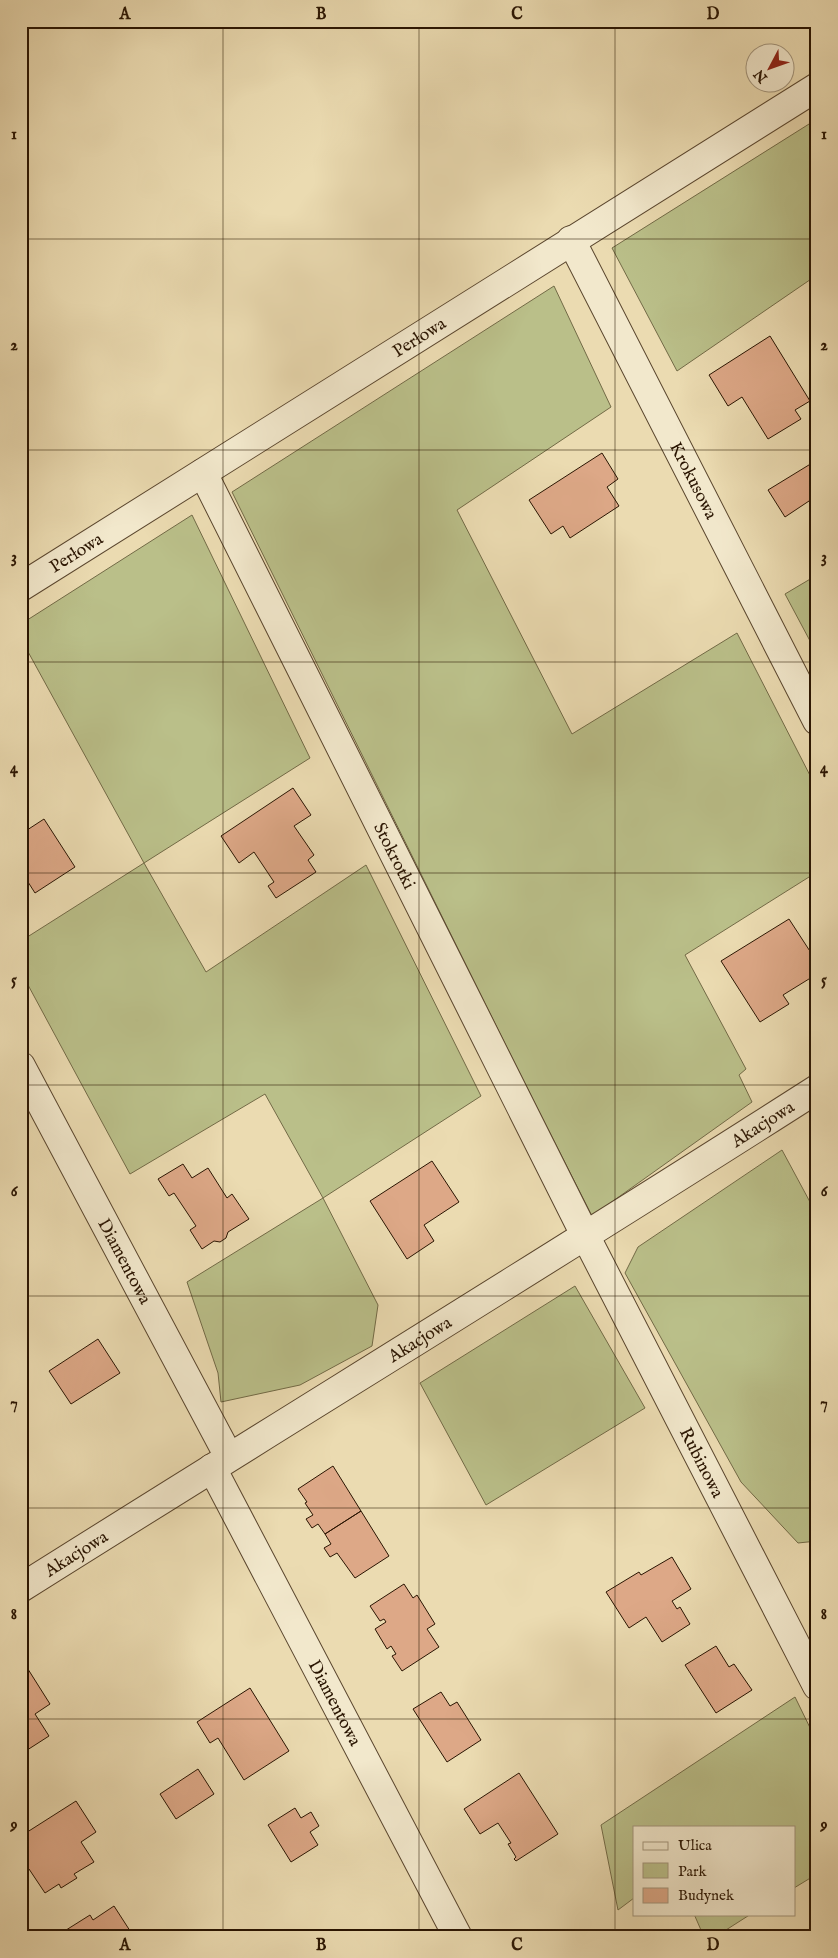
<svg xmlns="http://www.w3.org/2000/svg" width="838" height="1958" font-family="'IM FELL English',serif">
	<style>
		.green { fill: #babf89; stroke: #726a46 }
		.building { fill: #dda887; stroke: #2a1502 }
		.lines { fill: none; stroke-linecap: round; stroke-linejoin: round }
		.minor-casing { stroke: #5a462e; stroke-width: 30 }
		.minor { stroke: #f2e8cc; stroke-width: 28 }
		.grid { fill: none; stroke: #2a1502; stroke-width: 1; stroke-opacity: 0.55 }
		.labels { text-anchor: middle; stroke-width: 4; stroke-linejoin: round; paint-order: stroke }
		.street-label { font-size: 18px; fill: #2a1502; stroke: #f2e8cc }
		.neatline { fill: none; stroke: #2a1502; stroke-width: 2 }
		.grid-label { font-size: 16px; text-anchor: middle; font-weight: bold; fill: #2a1502 }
	</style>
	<rect width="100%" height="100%" fill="#ebdbb1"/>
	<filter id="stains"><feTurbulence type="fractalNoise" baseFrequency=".004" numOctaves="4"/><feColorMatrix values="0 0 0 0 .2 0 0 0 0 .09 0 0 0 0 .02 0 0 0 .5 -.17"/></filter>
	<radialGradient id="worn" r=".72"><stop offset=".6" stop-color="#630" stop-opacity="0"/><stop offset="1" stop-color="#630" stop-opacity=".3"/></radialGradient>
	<!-- green -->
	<path class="green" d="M 817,119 L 817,275 L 677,371 L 612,248 Z
		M 554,286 L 611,407 L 457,510 L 572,734 L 737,633 L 817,789 L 817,872 L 685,955 L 746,1069 L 739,1075 L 752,1102 L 592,1216 L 518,1070 L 232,492 Z
		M 192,515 L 310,758 L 144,863 L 206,972 L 366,865 L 481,1096 L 323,1198 L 378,1305 L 372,1346 L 300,1385 L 221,1402 L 218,1373 L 187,1282 L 323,1198 L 265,1094 L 130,1174 L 21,972 L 21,941 L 144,863 L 21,639 L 21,624 Z
		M 817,575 L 817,654 L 785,594 Z
		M 782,1150 L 817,1215 L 817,1541 L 798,1543 L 741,1482 L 625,1273 L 638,1247 Z
		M 575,1286 L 645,1408 L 486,1505 L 420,1383 Z
		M 795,1697 L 817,1742 L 817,1874 L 794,1888 L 794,1827 L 634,1827 L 634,1898 L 618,1910 L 601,1825 Z
		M 694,1914 L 751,1914 L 715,1937 L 704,1937 Z"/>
	<!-- building -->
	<path class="building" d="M 770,336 L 810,401 L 795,410 L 801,419 L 768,439 L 742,397 L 728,406 L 709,375 Z
		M 602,453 L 618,479 L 607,487 L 619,506 L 570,538 L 563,526 L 551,534 L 529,500 Z
		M 817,460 L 817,513 L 809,501 L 785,517 L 768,490 Z
		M 293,788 L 311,815 L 294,826 L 314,855 L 308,860 L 316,872 L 276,898 L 268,886 L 274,882 L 254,852 L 239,863 L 221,836 Z
		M 44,819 L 75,867 L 35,893 L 21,871 L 23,867 L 21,864 L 21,834 Z
		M 789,919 L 817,962 L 817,974 L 783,995 L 789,1004 L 760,1022 L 721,961 Z
		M 432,1161 L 459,1202 L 424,1225 L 434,1241 L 407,1259 L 370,1201 Z
		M 183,1164 L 192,1178 L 208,1168 L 227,1198 L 232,1194 L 249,1219 L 228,1232 L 226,1238 L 220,1242 L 214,1241 L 202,1249 L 190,1230 L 196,1226 L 174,1193 L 169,1196 L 158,1179 Z
		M 98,1339 L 120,1373 L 71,1404 L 49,1371 Z
		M 333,1466 L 361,1511 L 325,1534 L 318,1524 L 312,1528 L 306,1519 L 313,1515 L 305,1503 L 307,1502 L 298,1489 Z
		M 361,1511 L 389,1556 L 355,1578 L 337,1553 L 330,1557 L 324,1548 L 331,1544 L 325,1534 Z
		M 672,1557 L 691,1589 L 672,1601 L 677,1609 L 680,1607 L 690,1624 L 662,1642 L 646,1617 L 629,1628 L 606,1592 L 639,1572 L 641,1575 Z
		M 404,1584 L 413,1598 L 417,1595 L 435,1624 L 427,1629 L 439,1647 L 402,1671 L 392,1656 L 396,1654 L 391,1646 L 387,1649 L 375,1629 L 386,1622 L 384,1619 L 380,1621 L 370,1606 Z
		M 716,1646 L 729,1667 L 734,1664 L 752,1690 L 716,1713 L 685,1665 Z
		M 26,1666 L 50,1704 L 35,1714 L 49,1736 L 21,1754 L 21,1669 Z
		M 250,1688 L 289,1751 L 244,1780 L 218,1738 L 210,1743 L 197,1722 Z
		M 441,1692 L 450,1706 L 457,1702 L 481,1740 L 447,1762 L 413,1709 Z
		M 198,1769 L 214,1794 L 176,1819 L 160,1794 Z
		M 519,1773 L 558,1834 L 516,1861 L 514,1859 L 516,1857 L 508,1844 L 511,1843 L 498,1823 L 480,1834 L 464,1809 Z
		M 76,1801 L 96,1832 L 81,1842 L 94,1862 L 74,1874 L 77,1878 L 61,1888 L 59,1884 L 45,1893 L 29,1869 L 21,1874 L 21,1836 Z
		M 295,1808 L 301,1818 L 311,1812 L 319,1826 L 310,1832 L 318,1845 L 291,1862 L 268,1825 Z
		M 114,1906 L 134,1937 L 55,1937 L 90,1915 L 93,1920 Z
		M 817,1930 L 817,1937 L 804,1937 Z"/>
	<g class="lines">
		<defs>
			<g id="minor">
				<path id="s1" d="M 571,240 L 817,721"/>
				<path id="s2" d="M 203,473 L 586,1237 L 817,1686"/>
				<path id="s3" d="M 21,587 L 817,87"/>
				<path id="s4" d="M 21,1066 L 229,1457"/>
				<path id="s5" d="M 212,1468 L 458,1937"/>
				<path id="s6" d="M 21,1588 C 286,1421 553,1258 817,1089"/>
			</g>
		</defs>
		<!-- minor casing -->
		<use href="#minor" class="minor-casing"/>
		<!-- minor -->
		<use href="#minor" class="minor"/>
	</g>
	<!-- grid -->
	<path class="grid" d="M 223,21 L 223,1937M 419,21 L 419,1937M 615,21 L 615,1937M 21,239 L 817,239M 21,450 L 817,450M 21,662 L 817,662M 21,873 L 817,873M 21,1085 L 817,1085M 21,1296 L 817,1296M 21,1508 L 817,1508M 21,1719 L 817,1719"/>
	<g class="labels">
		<!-- street labels -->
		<g class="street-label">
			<text dy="6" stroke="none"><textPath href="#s3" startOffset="470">Perłowa</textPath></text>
			<text dy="6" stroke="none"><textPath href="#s1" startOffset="270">Krokusowa</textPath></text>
			<text dy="6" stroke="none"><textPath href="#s3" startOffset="65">Perłowa</textPath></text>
			<text dy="6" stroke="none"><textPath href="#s2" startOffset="428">Stokrotki</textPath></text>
			<text dy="6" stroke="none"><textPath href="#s6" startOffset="875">Akacjowa</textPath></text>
			<text dy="6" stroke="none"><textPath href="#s4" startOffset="221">Diamentowa</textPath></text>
			<text dy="6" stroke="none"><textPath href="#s6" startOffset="470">Akacjowa</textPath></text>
			<text dy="6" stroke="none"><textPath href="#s2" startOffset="1108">Rubinowa</textPath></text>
			<text dy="6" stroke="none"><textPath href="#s6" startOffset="65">Akacjowa</textPath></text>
			<text dy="6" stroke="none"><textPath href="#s5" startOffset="265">Diamentowa</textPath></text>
		</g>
	</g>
	<!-- margin -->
	<rect width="838" height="1958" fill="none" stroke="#ebdbb1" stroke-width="55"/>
	<!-- legend -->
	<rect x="633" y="1826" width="162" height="90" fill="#f2e8cc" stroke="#a2947b"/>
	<rect x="643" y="1842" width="25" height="8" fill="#f2e8cc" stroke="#a2947b"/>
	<text x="678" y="1850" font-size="15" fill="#2a1502">Ulica</text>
	<rect x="643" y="1863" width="25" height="15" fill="#babf89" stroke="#a2947b"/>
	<text x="678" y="1876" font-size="15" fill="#2a1502">Park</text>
	<rect x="643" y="1888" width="25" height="15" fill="#dda887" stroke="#a2947b"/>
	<text x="678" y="1900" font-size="15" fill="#2a1502">Budynek</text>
	<!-- north arrow -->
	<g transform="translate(770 68) rotate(229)"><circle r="24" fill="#f2e8cc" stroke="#a2947b"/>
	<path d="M0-4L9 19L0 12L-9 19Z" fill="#8f2418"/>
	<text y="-8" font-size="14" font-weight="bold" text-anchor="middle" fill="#2a1502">N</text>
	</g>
	<rect x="28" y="28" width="782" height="1902" class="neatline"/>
	<g class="grid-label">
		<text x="125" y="19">A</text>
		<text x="321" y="19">B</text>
		<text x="517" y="19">C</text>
		<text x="713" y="19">D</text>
		<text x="14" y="139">1</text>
		<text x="824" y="139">1</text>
		<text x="14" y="350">2</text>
		<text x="824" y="350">2</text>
		<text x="14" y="562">3</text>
		<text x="824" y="562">3</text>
		<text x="14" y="773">4</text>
		<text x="824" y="773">4</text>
		<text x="14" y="985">5</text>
		<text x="824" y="985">5</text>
		<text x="14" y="1196">6</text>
		<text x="824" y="1196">6</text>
		<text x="14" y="1408">7</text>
		<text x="824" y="1408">7</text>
		<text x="14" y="1619">8</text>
		<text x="824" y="1619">8</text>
		<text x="14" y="1830">9</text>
		<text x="824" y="1830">9</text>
		<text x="125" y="1950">A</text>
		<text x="321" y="1950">B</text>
		<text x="517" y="1950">C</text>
		<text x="713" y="1950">D</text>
	</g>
	<rect width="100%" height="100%" filter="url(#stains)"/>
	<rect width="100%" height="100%" fill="url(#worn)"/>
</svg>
